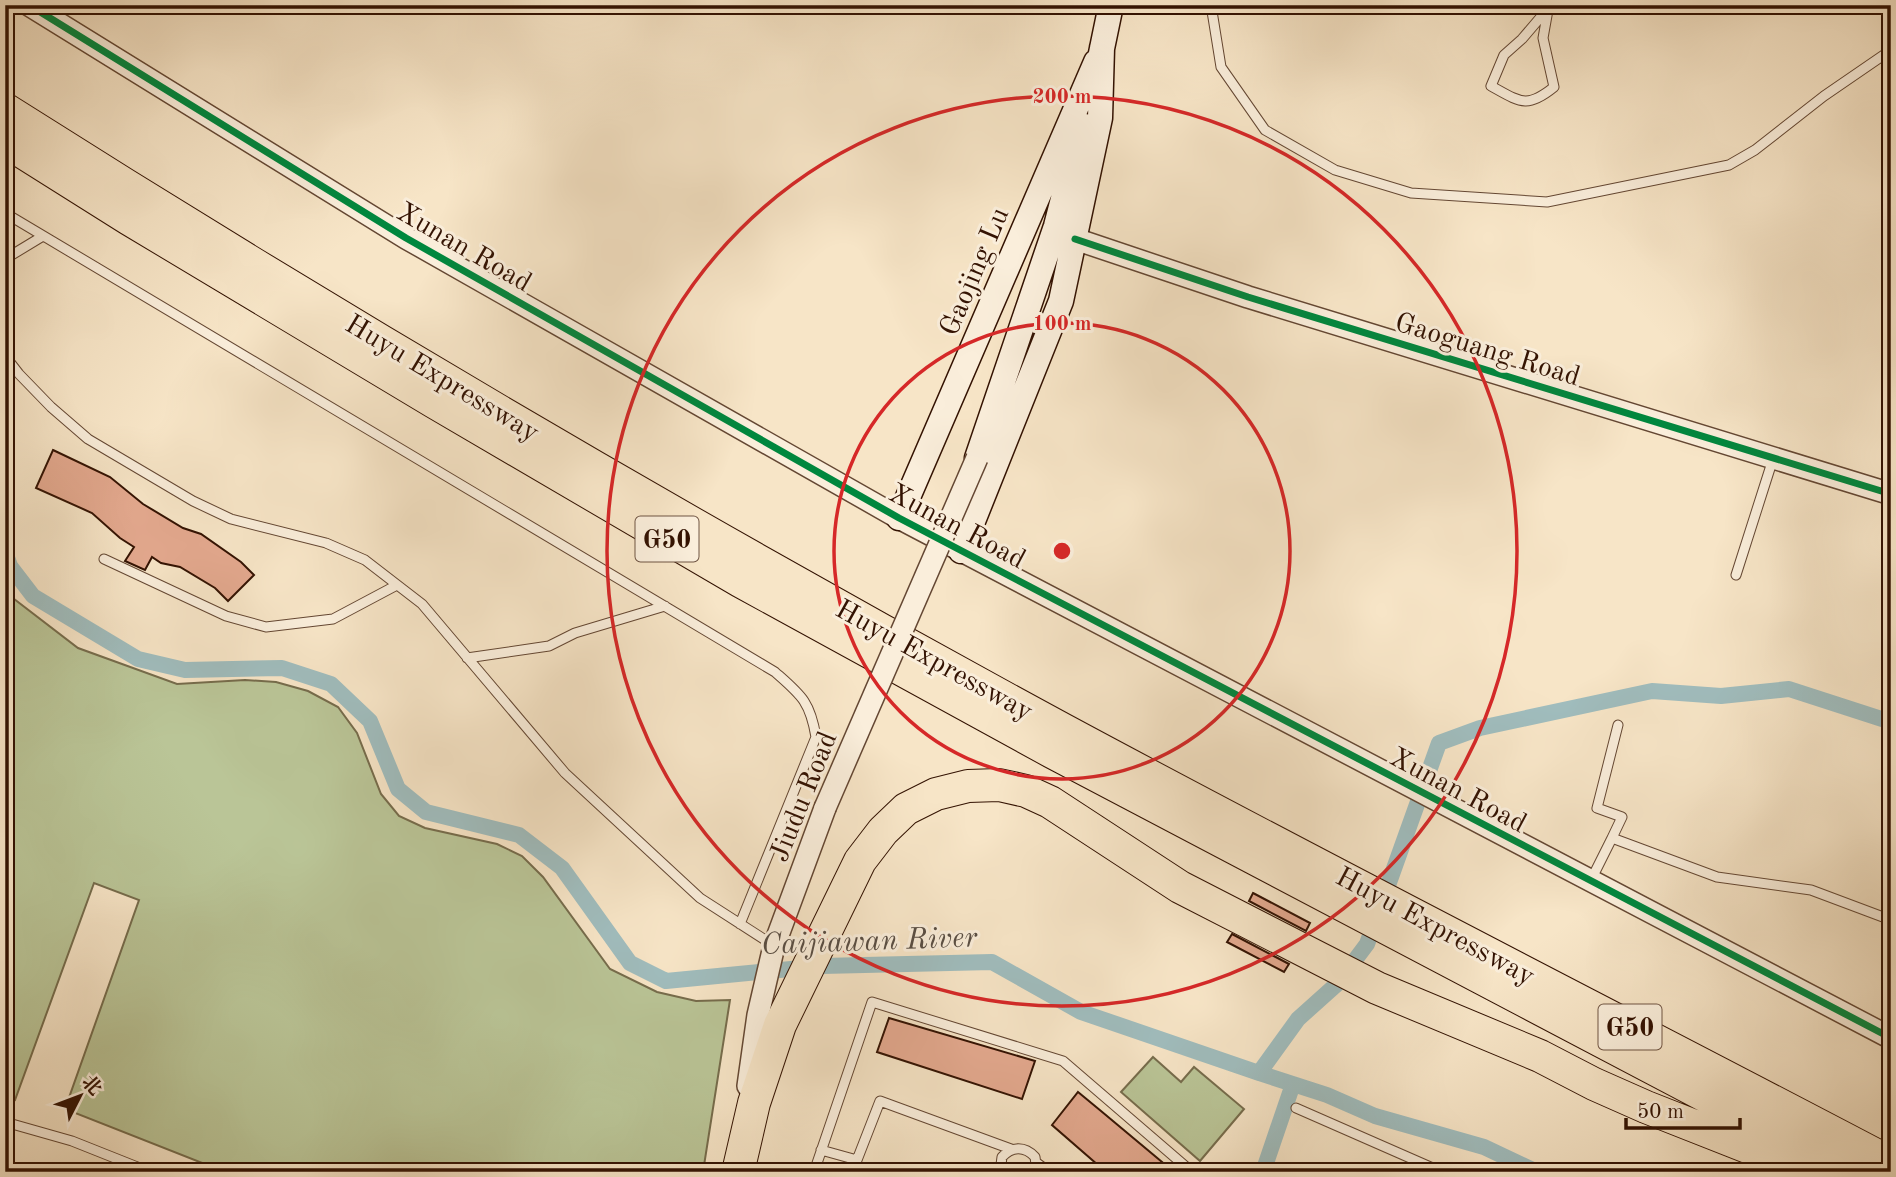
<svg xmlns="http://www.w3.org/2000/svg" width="1896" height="1177" font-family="'Old Standard TT','Noto Serif SC',serif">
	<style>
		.green { fill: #bac597; stroke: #766c4c; stroke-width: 2 }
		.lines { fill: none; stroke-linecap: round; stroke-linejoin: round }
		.canal { stroke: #a0bdbe; stroke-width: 16 }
		.building { fill: #e4a98f; stroke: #331202; stroke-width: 2 }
		.service-casing { stroke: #644733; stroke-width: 11 }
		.tertiary-casing { stroke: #644733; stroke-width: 24 }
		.secondary-casing { stroke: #331202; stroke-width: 27 }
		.motorway-casing { stroke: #331202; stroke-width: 34 }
		.service { stroke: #faeedb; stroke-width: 9 }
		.tertiary { stroke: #faeedb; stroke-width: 21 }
		.secondary { stroke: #faeedb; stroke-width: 24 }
		.motorway { stroke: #f7e5c7; stroke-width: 32 }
		.tertiary-bridge-casing { stroke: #644733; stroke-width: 24; stroke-linecap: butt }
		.tertiary-bridge { stroke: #faeedb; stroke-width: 21 }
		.cycleway-casing { stroke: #faeedb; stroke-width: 11 }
		.cycleway { stroke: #00873e; stroke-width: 7 }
		.ring { fill: none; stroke: #d62828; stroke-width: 3.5 }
		.labels { text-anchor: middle; stroke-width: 6; stroke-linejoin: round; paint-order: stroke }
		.shield { fill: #faeedb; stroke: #6f5443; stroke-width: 2 }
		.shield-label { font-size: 26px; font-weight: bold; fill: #331202 }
		.street-label { font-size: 28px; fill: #331202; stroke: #faeedb }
		.water-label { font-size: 30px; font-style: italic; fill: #594e44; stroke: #faeedb }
		.centre { fill: #d62828; stroke: #faeedb; stroke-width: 3.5 }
		.ring-label { font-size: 21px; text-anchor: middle; font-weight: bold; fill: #d62828; stroke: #faeedb; stroke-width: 6; stroke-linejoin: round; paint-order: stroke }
	</style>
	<rect width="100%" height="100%" fill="#f7e5c7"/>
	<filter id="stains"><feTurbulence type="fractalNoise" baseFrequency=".00286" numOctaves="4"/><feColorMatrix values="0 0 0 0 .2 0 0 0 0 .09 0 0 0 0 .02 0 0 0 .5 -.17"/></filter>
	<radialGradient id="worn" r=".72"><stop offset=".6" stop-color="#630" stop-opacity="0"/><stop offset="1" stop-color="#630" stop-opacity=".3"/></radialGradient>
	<!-- green -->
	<path class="green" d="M 5,592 L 78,648 L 177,684 L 245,680 L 276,682 L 308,691 L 338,707 L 357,733 L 381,794 L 399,816 L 425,828 L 497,844 L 522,856 L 543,877 L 610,969 L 657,992 L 696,1001 L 730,1000 L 703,1172 L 225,1172 L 65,1109 L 139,900 L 94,883 L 15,1100 L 5,1097 Z
		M 1153,1057 L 1181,1082 L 1194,1067 L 1244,1109 L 1200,1161 L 1121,1092 Z"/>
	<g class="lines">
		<!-- canal -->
		<path class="canal" d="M 5,552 L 10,566 L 33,596 L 138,659 L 185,670 L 282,668 L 331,684 L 370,721 L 398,789 L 426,812 L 519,835 L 562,868 L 630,963 L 666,981 L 822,966 L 992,962 L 1081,1012 L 1259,1073 L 1298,1019 L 1337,984 L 1367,944 L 1439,743 L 1480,728 L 1652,691 L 1721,696 L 1789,689 L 1891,722
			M 1259,1073 L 1327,1095 L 1375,1116 L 1484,1147 L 1537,1172
			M 1263,1172 L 1293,1084"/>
	</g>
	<!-- building -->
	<path class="building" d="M 53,450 L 110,477 L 143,504 L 183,528 L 201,534 L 241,562 L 254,575 L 228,601 L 215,588 L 180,567 L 161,563 L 152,557 L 145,570 L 125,561 L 134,547 L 120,538 L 92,513 L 36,488 Z
		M 1253,893 L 1310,923 L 1306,931 L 1249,901 Z
		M 1232,934 L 1289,964 L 1284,972 L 1227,942 Z
		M 889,1018 L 1035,1061 L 1022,1099 L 877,1052 Z
		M 1078,1092 L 1101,1111 L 1174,1172 L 1106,1172 L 1052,1125 Z"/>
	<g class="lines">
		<defs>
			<path id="service" d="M 1211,5 L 1221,67 L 1265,130 L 1335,170 L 1411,193 L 1547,202 L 1729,165 L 1755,150 L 1824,96 L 1891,50
				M 1548,10 L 1543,38 L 1554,87 C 1527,109 1520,102 1491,86 L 1504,55 L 1522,39 L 1551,5
				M 5,213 L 775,672 C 801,695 810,701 816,737 L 740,924
				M 5,259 L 43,236
				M 5,356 L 19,374 L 51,407 L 88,439 L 193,501 L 231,519 L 326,543 L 365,560 L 422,604 L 565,773 L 700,898 L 773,945
				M 104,559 L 226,616 L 266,627 L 333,619 L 397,585
				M 1736,575 L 1773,459
				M 467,658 L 549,646 L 575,633 L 665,606
				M 1612,838 L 1622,817 L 1597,808 L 1618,725
				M 1591,880 L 1612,838 L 1717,877 L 1811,890 L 1891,920
				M 1296,1108 L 1442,1172
				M 5,1122 L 72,1141 L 150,1172
				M 821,1150 L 857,1160 L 880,1101 L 1011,1149
				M 1037,1163 L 1049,1172
				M 814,1172 L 872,1002 L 1063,1061 L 1192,1172
				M 1000,1172 L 1002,1157 C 1012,1146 1025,1146 1035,1157 L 1037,1172"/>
			<path id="tertiary" d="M 29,5 L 406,238 L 899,518 L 1891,1038
				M 1075,239 L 1248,297 L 1891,494
				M 748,1086 L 758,1015 L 774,946 L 825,808"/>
			<path id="secondary" d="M 1099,63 L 1111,5
				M 977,458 L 1056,226 L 1082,125
				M 899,518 L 1096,62
				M 961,551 L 1061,301 L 1100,118 L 1102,48"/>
			<path id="motorway" d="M 5,109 C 350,328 704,535 1064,730 C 1337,877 1615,1018 1891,1163
				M 5,141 L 129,219 L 434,402 L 740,581 L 1052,752 L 1850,1172
				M 738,1172 L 754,1103 L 780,1025 L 860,861 L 883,831 L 906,809 L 936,794 L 968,786 L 999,785 L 1026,791 L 1050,802 L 1180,887 L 1377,988 L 1540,1056 L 1594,1084 L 1646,1107 L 1811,1172"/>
		</defs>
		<!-- service casing -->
		<use href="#service" class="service-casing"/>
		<!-- tertiary casing -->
		<use href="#tertiary" class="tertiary-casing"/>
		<!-- secondary casing -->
		<use href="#secondary" class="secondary-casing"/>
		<!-- motorway casing -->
		<use href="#motorway" class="motorway-casing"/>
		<!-- service -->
		<use href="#service" class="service"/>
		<!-- tertiary -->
		<use href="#tertiary" class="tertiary"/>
		<!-- secondary -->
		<use href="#secondary" class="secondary"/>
		<!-- motorway -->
		<use href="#motorway" class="motorway"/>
		<defs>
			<path id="tertiary-bridge" d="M 825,808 L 977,458"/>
		</defs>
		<!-- tertiary-bridge casing -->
		<use href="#tertiary-bridge" class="tertiary-bridge-casing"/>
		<!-- tertiary-bridge -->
		<use href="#tertiary-bridge" class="tertiary-bridge"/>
		<defs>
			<path id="cycleway" d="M 29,5 L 406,238 L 899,518 L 1891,1038
				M 1075,239 L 1248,297 L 1891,494"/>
		</defs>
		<!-- cycleway casing -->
		<use href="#cycleway" class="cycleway-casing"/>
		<!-- cycleway -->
		<use href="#cycleway" class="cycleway"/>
	</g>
	<!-- distance rings -->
	<g class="ring">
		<circle cx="1062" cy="551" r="228"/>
		<circle cx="1062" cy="551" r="455"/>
	</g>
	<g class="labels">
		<!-- shield labels -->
		<g class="shield">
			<rect x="635.5" y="516.5" width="63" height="45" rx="5"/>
			<rect x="1598.5" y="1004.5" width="63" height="45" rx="5"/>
		</g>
		<g class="shield-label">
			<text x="667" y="548">G50</text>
			<text x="1630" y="1036">G50</text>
		</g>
		<!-- street labels -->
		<g class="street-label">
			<text transform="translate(465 246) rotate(30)" y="10">Xunan Road</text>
			<text transform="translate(973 271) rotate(-67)" y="10">Gaojing Lu</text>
			<text transform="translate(1488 348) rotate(17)" y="10">Gaoguang Road</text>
			<text transform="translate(443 377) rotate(31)" y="10">Huyu Expressway</text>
			<text transform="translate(958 525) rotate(28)" y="10">Xunan Road</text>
			<text transform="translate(935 659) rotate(29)" y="10">Huyu Expressway</text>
			<text transform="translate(1459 789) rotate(28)" y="10">Xunan Road</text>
			<text transform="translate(802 796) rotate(-68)" y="10">Jiudu Road</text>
			<text transform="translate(1436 925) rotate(28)" y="10">Huyu Expressway</text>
		</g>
		<!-- water labels -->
		<g class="water-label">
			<text transform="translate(869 940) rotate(-2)" y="10">Caijiawan River</text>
		</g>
	</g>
	<circle cx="1062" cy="551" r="10" class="centre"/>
	<g class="ring-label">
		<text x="1062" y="103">200 m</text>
		<text x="1062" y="330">100 m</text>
	</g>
	<!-- margin -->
	<rect width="1896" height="1177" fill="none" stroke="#f7e5c7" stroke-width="28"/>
	<rect x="7" y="7" width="1882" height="1163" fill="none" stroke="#331202" stroke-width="3.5"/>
	<rect x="14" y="14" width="1868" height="1149" fill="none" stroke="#331202" stroke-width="2"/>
	<!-- north arrow -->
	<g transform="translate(80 1096) rotate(48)" stroke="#faeedb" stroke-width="5" paint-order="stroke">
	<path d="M0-5L12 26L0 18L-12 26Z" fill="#331202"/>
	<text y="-10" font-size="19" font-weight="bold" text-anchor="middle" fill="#331202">北</text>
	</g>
	<!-- scale -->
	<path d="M1626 1118v10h114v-10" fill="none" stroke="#331202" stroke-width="3.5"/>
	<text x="1637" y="1118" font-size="21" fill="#331202" stroke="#faeedb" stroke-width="5" paint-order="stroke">50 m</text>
	<rect width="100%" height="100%" filter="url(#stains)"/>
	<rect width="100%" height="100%" fill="url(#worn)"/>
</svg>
